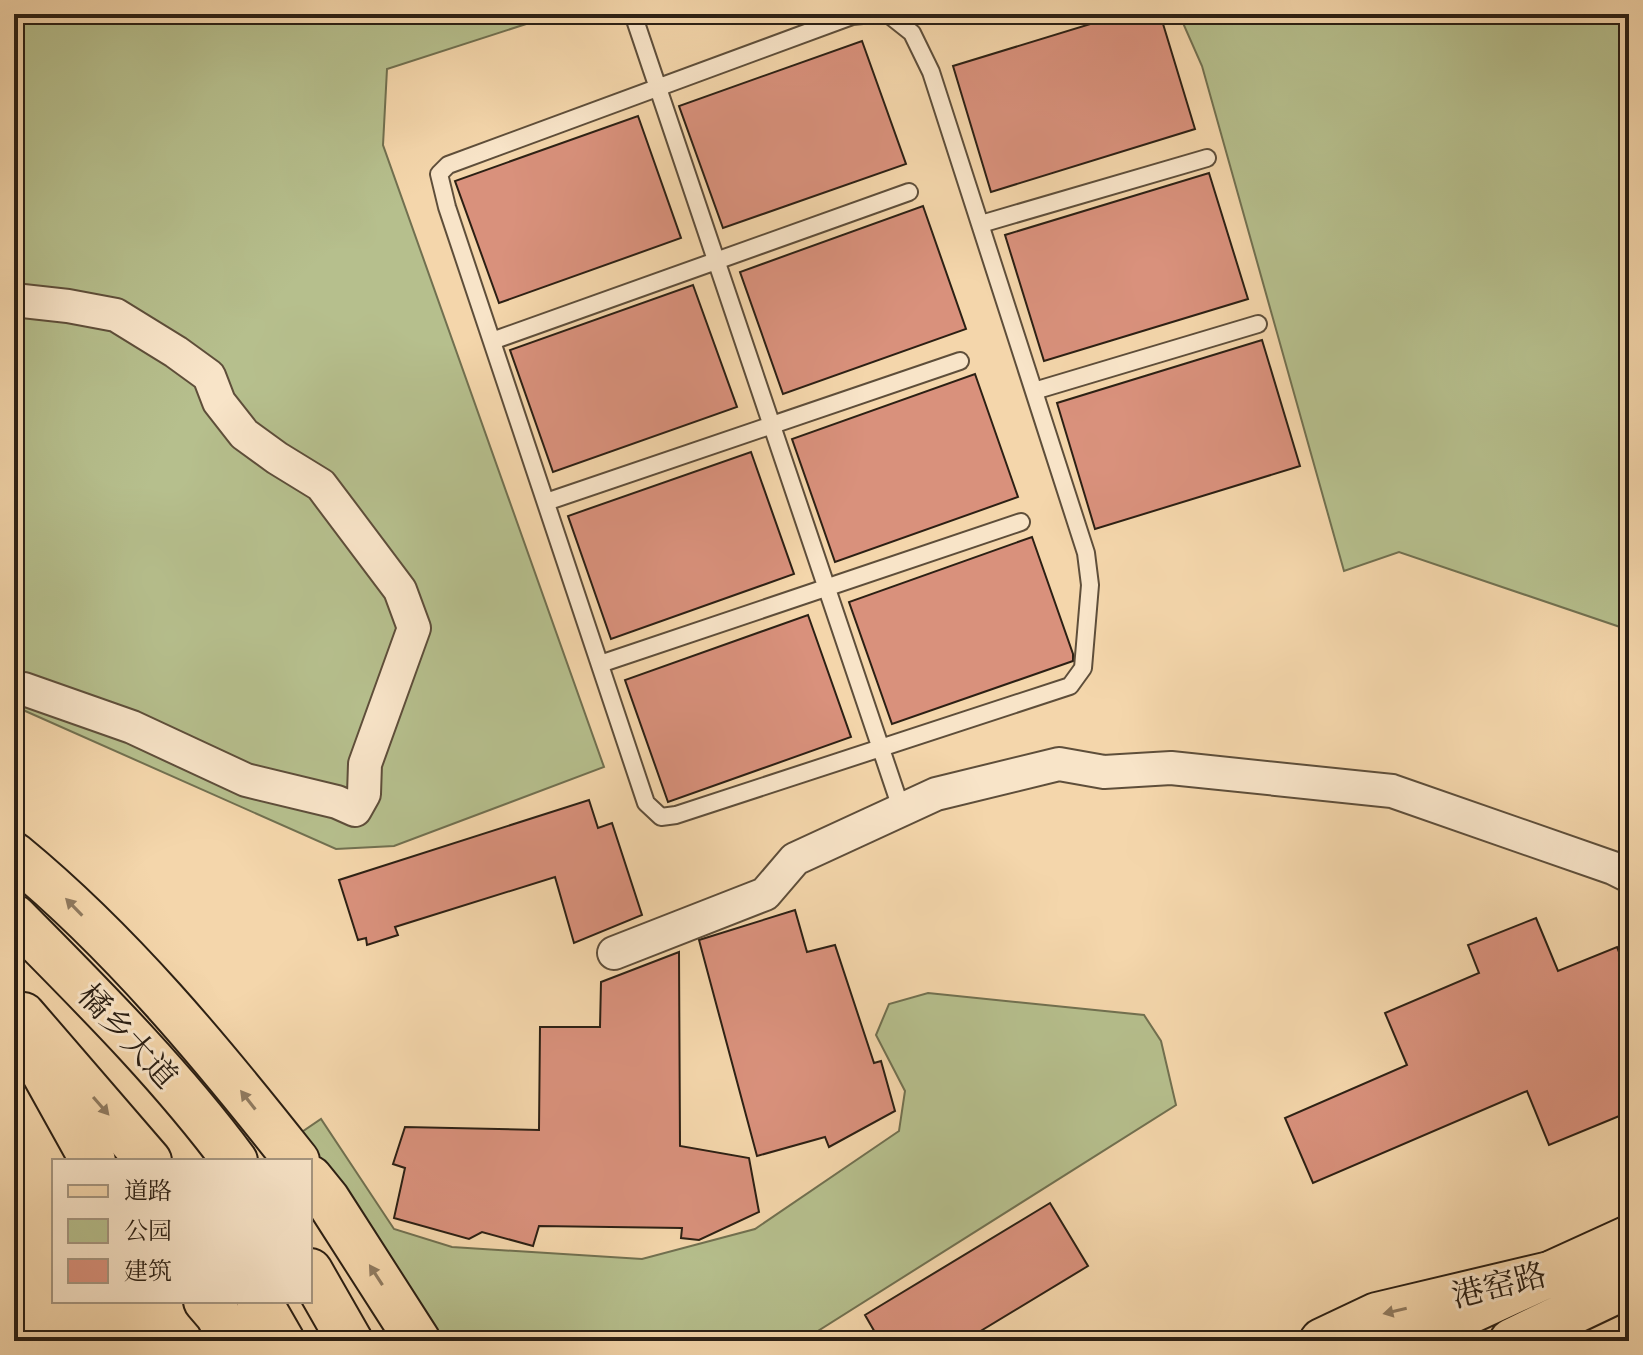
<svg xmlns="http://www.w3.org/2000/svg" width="1643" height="1355" font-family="Alegreya,'Noto Serif SC',serif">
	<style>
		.green { fill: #b6bf8d; stroke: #717050; stroke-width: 2 }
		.building { fill: #d9917c; stroke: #2c2014; stroke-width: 2 }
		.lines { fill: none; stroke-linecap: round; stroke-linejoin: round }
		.lane-casing { stroke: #5e4e3a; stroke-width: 20 }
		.street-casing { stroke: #5e4e3a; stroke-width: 36 }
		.primary-casing { stroke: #2c2014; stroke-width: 48 }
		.highway-casing { stroke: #2c2014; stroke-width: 48 }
		.lane { stroke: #f8e4c8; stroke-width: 16 }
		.street { stroke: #f8e4c8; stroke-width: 32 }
		.primary { stroke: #f4d6ab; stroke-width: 44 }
		.highway { stroke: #f4d6ab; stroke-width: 44 }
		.oneway { fill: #907b60 }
		.labels { text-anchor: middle; stroke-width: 6; stroke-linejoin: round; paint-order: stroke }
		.street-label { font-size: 32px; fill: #2c2014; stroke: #f8e4c8 }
	</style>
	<rect width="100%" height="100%" fill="#f4d6ab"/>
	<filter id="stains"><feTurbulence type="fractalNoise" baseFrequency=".0025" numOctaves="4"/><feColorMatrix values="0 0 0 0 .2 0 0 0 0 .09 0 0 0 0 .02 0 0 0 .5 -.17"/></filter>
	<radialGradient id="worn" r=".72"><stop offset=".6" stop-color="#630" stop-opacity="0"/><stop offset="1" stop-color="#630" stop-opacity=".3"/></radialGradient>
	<!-- green -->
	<path class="green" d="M 14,14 L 557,14 L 387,69 L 383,145 L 604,767 L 394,846 L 336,849 L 14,706 Z
		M 1179,14 L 1629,14 L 1629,630 L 1399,552 L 1344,571 L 1202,66 Z
		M 928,993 L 1144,1015 L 1161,1041 L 1176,1105 L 802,1341 L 429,1341 L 293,1138 L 321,1119 L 394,1229 L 452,1247 L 642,1259 L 755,1229 L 899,1131 L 905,1091 L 876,1035 L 889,1004 Z"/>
	<!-- building -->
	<path class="building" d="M 1123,14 L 1160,14 L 1195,129 L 991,192 L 953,66 Z
		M 862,41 L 906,164 L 723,228 L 679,106 Z
		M 638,116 L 681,238 L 499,303 L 455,181 Z
		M 1209,173 L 1248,299 L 1044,361 L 1005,235 Z
		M 923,206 L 966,329 L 783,394 L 740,272 Z
		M 693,285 L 737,407 L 553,472 L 510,350 Z
		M 1262,340 L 1300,466 L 1095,529 L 1057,403 Z
		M 975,374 L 1018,497 L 835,562 L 792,439 Z
		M 751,452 L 794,574 L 611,639 L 568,516 Z
		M 1032,537 L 1073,654 L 1073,661 L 892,724 L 849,602 Z
		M 808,615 L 851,737 L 668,802 L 625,680 Z
		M 589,800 L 598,828 L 612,823 L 642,915 L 574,943 L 555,877 L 395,927 L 398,935 L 367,945 L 366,938 L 358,940 L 339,880 Z
		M 795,910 L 807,952 L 835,945 L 874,1063 L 881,1061 L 895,1111 L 829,1147 L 825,1137 L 757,1156 L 699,940 Z
		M 1536,918 L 1558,971 L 1617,947 L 1629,978 L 1629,1112 L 1549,1145 L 1527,1091 L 1313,1183 L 1285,1118 L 1407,1065 L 1385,1013 L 1479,973 L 1468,945 Z
		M 679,952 L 680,1146 L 749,1158 L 759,1212 L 699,1240 L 681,1238 L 682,1228 L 539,1226 L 533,1246 L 482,1232 L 469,1239 L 394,1218 L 405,1168 L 393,1164 L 405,1127 L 539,1130 L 540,1027 L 600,1027 L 601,982 Z
		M 1050,1203 L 1088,1266 L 964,1341 L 880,1341 L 865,1315 Z"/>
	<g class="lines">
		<defs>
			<path id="lane" d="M 633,14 L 902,811
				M 873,14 L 852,16 L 448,165 L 439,174 L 447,207 L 646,803 L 661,817 L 676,815 L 1070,686 L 1083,668 L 1090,585 L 1086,553 L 931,72 L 912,33 L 888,14
				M 981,224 L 1207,158
				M 492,341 L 909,192
				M 1034,391 L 1258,324
				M 546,502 L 960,361
				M 600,664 L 1021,522"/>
			<path id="street" d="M 14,300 L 68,306 L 116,315 L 176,352 L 209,376 L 219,402 L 244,434 L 277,458 L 321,485 L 400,590 L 414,628 L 365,764 L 364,794 L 355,810 L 337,802 L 246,780 L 132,727 L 24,689 L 14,689
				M 614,953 L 765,894 L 795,859 L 936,794 L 1059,764 L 1104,772 L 1171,768 L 1392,791 L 1613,868 L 1629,876"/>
			<path id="primary" d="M 14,917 C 91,995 169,1072 235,1161
				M 23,1015 L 149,1161
				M 310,1271 L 350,1341
				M 259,1301 L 282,1341
				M 1535,1335 L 1568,1314 L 1629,1285
				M 1322,1341 L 1377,1315 L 1550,1274 L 1629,1238"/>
			<path id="highway" d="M 14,855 C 121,943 211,1052 297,1161
				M 14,1019 L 93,1161
				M 310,1178 L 327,1199 L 418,1341
				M 206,1301 L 218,1315 L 232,1341
				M 1405,1341 L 1550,1274
				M 1512,1341 L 1568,1314"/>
		</defs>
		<!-- lane casing -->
		<use href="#lane" class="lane-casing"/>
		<!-- street casing -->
		<use href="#street" class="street-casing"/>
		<!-- primary casing -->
		<use href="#primary" class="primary-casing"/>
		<!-- highway casing -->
		<use href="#highway" class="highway-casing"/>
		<!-- lane -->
		<use href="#lane" class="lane"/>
		<!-- street -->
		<use href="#street" class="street"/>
		<!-- primary -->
		<use href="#primary" class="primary"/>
		<!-- highway -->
		<use href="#highway" class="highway"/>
	</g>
	<!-- one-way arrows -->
	<defs><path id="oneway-solid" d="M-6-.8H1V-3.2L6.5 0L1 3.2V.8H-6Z" transform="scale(2)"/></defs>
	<g class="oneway">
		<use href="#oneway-solid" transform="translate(74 907) rotate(-134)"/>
		<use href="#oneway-solid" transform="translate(248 1100) rotate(-128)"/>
		<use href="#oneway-solid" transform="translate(101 1106) rotate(49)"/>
		<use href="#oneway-solid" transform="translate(376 1275) rotate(-123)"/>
		<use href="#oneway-solid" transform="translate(1395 1311) rotate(167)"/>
	</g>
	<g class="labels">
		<!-- street labels -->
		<g class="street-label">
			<text transform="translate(128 1036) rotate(47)" y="11">橘乡大道</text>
			<text transform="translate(1499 1285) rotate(-14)" y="11">港窑路</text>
		</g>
	</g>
	<!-- margin -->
	<rect width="1643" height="1355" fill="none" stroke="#f4d6ab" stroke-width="48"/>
	<rect x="16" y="16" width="1611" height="1323" fill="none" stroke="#2c2014" stroke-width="4"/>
	<rect x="24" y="24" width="1595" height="1307" fill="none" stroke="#2c2014" stroke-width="2"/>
	<!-- legend -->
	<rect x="52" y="1159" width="260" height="144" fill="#f8e4c8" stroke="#a69680" stroke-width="2"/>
	<rect x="68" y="1185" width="40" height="12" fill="#f4d6ab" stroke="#a69680" stroke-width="2"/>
	<text x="124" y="1199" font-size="24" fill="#2c2014">道路</text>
	<rect x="68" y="1219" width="40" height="24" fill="#b6bf8d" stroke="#a69680" stroke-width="2"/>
	<text x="124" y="1239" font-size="24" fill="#2c2014">公园</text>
	<rect x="68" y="1259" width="40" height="24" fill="#d9917c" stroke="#a69680" stroke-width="2"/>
	<text x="124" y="1279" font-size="24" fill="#2c2014">建筑</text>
	<rect width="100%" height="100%" filter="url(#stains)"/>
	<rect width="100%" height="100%" fill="url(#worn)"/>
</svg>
